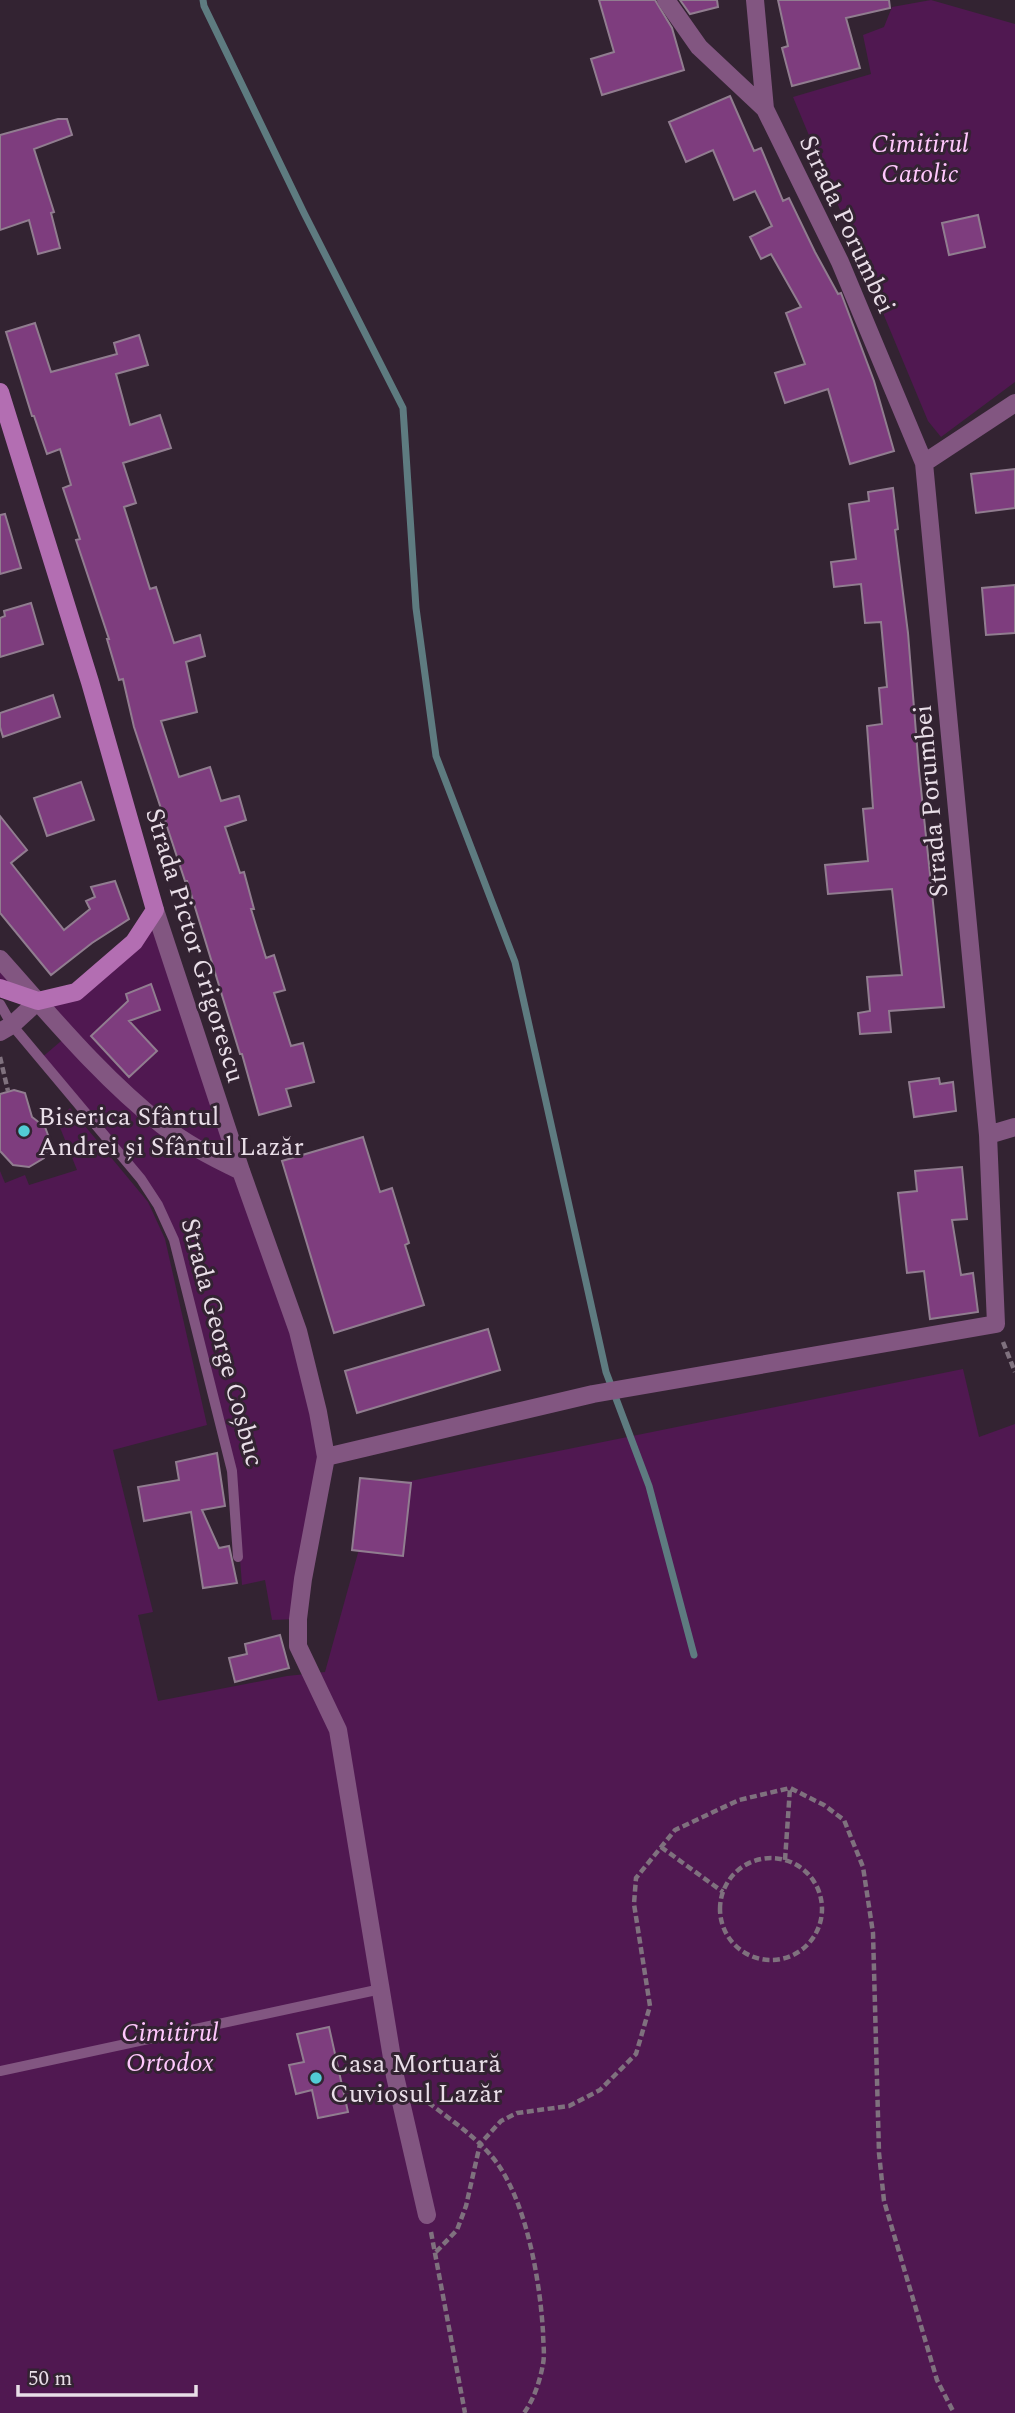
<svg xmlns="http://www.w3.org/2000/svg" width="1015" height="2413" font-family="Spectral,serif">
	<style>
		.green { fill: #501851 }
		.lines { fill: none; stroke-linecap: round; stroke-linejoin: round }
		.stream { stroke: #5e7b80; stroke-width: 7 }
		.building { fill: #7e3d7e; stroke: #917d90; stroke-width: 2 }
		.path { stroke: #7f717e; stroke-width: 4.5; stroke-dasharray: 7 3.5; stroke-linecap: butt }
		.lane { stroke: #825681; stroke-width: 10 }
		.street { stroke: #825681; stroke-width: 18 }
		.secondary { stroke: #b36eb2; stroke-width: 18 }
		.poi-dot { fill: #52ccd5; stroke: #332332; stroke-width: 2.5 }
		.labels { text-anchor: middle; stroke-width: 6; stroke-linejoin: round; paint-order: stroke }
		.park-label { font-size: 26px; font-style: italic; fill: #ffc7fd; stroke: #332332 }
		.street-label { font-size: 26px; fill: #e9dee8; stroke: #332332 }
		.poi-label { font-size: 26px; fill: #e9dee8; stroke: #332332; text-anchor: start }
	</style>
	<rect width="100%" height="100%" fill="#332332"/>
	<!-- green -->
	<path class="green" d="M 931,0 L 1015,24 L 1015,382 L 941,437 L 928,421 L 793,97 L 871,74 L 863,35 L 884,27 L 892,7 Z
		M 155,910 L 298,1331 L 326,1457 L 298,1619 L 272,1620 L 265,1580 L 242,1585 L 236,1506 L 174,1240 L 158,1205 L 40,1059 L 67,1036 L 38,1001 L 0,988 L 0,959 L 38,1001 L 76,992 Z
		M 70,1108 L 148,1202 L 165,1239 L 207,1425 L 113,1450 L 153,1612 L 138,1615 L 158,1701 L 287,1676 L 325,1672 L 376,1488 L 963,1369 L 979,1437 L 1015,1424 L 1015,2413 L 0,2413 L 0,1171 L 5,1183 L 25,1175 L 29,1185 L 77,1170 L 57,1120 Z"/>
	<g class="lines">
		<!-- stream -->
		<path class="stream" d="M 203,0 L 204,6 L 304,213 L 403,408 L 416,608 L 436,756 L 515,962 L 606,1372 L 649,1486 L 694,1655"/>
	</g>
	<!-- building -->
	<path class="building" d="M 599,0 L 655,0 L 672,28 L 684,70 L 602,95 L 591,59 L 614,52 Z
		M 680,0 L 717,0 L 718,7 L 690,14 Z
		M 778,0 L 889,0 L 890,8 L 846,18 L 860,68 L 792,86 L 782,48 L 788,46 Z
		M 730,96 L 754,151 L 761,148 L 783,201 L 789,198 L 815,252 L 838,294 L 841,293 L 874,381 L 894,451 L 850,464 L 828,389 L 785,403 L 775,373 L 805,364 L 786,313 L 801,307 L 771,254 L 761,259 L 750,237 L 772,226 L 755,191 L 734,200 L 713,150 L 686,162 L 669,122 Z
		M 58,119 L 67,119 L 72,135 L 34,149 L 54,212 L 51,213 L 60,248 L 38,254 L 29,220 L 0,230 L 0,135 Z
		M 978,215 L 985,247 L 949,255 L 942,223 Z
		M 35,323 L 51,372 L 117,354 L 114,343 L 139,335 L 148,365 L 116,374 L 130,425 L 160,415 L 171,448 L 123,463 L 136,503 L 124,507 L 150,589 L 156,587 L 174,643 L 200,635 L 205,656 L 186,662 L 197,712 L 161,721 L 179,777 L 210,767 L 221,801 L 239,796 L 246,820 L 225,827 L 240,873 L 244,872 L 254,909 L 251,909 L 266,958 L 274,955 L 285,990 L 274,993 L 291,1046 L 303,1043 L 314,1082 L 286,1089 L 291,1106 L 259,1115 L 242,1054 L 240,1054 L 187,881 L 185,881 L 134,727 L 123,679 L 119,680 L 107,639 L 109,639 L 76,540 L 80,539 L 63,488 L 71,485 L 60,449 L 47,454 L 34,416 L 32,416 L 6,332 Z
		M 1015,469 L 1015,508 L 976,513 L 971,474 Z
		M 893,488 L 898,529 L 895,530 L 908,633 L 919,770 L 944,1007 L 889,1011 L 891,1032 L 860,1034 L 858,1013 L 870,1011 L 867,977 L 902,975 L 892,889 L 828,894 L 825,865 L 868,861 L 863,809 L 873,808 L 867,726 L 882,724 L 879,688 L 887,687 L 881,622 L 865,623 L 861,584 L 834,587 L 831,562 L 856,559 L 849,504 L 869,501 L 868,492 Z
		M 5,514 L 21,568 L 0,574 L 0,515 Z
		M 1015,585 L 1015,633 L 986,635 L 982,588 Z
		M 31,603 L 43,644 L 0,657 L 0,618 L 5,616 L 4,611 Z
		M 53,695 L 60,717 L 3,737 L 0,727 L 0,713 Z
		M 81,782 L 94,820 L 47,836 L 34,798 Z
		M 0,816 L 27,850 L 11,863 L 64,930 L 90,909 L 86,901 L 95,897 L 91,887 L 115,881 L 129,919 L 92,943 L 51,975 L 0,913 Z
		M 151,984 L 160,1010 L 129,1021 L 157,1051 L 129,1077 L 91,1036 L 128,1001 L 126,994 Z
		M 939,1078 L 940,1084 L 953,1082 L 956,1111 L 914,1117 L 909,1082 Z
		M 14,1090 L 25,1093 L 32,1117 L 45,1127 L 48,1135 L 50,1143 L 44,1158 L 29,1167 L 13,1165 L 0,1151 L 0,1094 Z
		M 363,1137 L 380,1192 L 392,1188 L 409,1243 L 405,1245 L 424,1305 L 334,1333 L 282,1161 Z
		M 962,1167 L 967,1219 L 952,1220 L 961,1275 L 973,1273 L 978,1312 L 930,1319 L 924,1271 L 907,1273 L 898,1193 L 917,1191 L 915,1171 Z
		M 488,1329 L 500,1370 L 357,1413 L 345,1371 Z
		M 217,1453 L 225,1506 L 202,1510 L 219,1548 L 229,1546 L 237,1583 L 203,1588 L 191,1512 L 144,1521 L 138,1487 L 179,1480 L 176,1462 Z
		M 360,1478 L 411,1483 L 403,1556 L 352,1550 Z
		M 280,1635 L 289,1668 L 235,1682 L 229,1658 L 247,1654 L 245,1644 Z
		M 329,2027 L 348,2112 L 318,2118 L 312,2090 L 296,2094 L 289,2065 L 304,2062 L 297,2034 Z"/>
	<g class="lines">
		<!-- path -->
		<path class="path" d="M 0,1057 L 8,1091
			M 1003,1342 L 1015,1372
			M 661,1847 L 723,1892
			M720 1909a51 51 0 1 1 102 0a51 51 0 1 1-102 0Z
			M 785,1860 L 790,1788
			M 420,2096 C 446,2117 477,2136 497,2163 C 527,2205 540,2281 543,2332 C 543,2342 545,2354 543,2364 C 540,2381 534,2399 524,2413
			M 431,2232 L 465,2413
			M 436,2252 L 457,2230 L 466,2206 L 480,2144 L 501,2121 L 517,2113 L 569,2106 L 600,2090 L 636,2054 L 650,2006 L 634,1904 L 636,1878 L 675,1830 L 739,1800 L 790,1788 L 824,1805 L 844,1820 L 863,1867 L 873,1933 L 879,2153 L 884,2201 L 937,2380 L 954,2413"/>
		<!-- lane -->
		<path class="lane" d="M 0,1004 L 12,1025 L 141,1179 L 158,1205 L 174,1240 L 232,1471 L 238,1557
			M 0,2071 L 381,1989"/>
		<!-- street -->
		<path class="street" d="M 666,0 L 699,47 L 765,109
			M 924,463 L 1015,403
			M 155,910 L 241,1171 L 298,1331 L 318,1412 L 326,1457 L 303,1579 L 298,1619 L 298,1646 L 338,1730 L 395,2076 L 427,2215
			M 0,959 C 51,1016 101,1077 162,1125 C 186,1144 213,1158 241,1171
			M 0,1032 L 12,1025 L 38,1001
			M 988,1135 L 1015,1127
			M 326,1457 L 593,1394 L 996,1324 L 988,1135 L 924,463 L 840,262 L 765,109 L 755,0"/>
		<!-- secondary -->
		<path class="secondary" d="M 0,392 L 90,682 L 155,910 L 134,942 L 76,992 L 38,1001 L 0,988"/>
	</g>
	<!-- markers -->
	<g class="poi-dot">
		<circle cx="24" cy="1131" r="7"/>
		<circle cx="316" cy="2078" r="7"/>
	</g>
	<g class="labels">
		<!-- park labels -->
		<g class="park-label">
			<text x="920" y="152">Cimitirul<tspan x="920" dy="30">Catolic</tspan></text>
			<text x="170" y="2041">Cimitirul<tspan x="170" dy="30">Ortodox</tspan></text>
		</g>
		<!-- street labels -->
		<g class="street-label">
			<text transform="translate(848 224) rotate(65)" y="9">Strada Porumbei</text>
			<text transform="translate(930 801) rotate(-95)" y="9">Strada Porumbei</text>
			<text transform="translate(196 945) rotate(73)" y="9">Strada Pictor Grigorescu</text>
			<text transform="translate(223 1342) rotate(75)" y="9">Strada George Coșbuc</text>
		</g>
		<!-- poi labels -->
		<g class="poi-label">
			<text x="38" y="1125">Biserica Sfântul<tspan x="38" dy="30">Andrei și Sfântul Lazăr</tspan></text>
			<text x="330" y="2072">Casa Mortuară<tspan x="330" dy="30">Cuviosul Lazăr</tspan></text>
		</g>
	</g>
	<!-- scale -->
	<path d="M18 2385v10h178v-10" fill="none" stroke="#e9dee8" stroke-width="3.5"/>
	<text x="28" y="2385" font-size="21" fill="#e9dee8" stroke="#332332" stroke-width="5" paint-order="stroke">50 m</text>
</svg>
